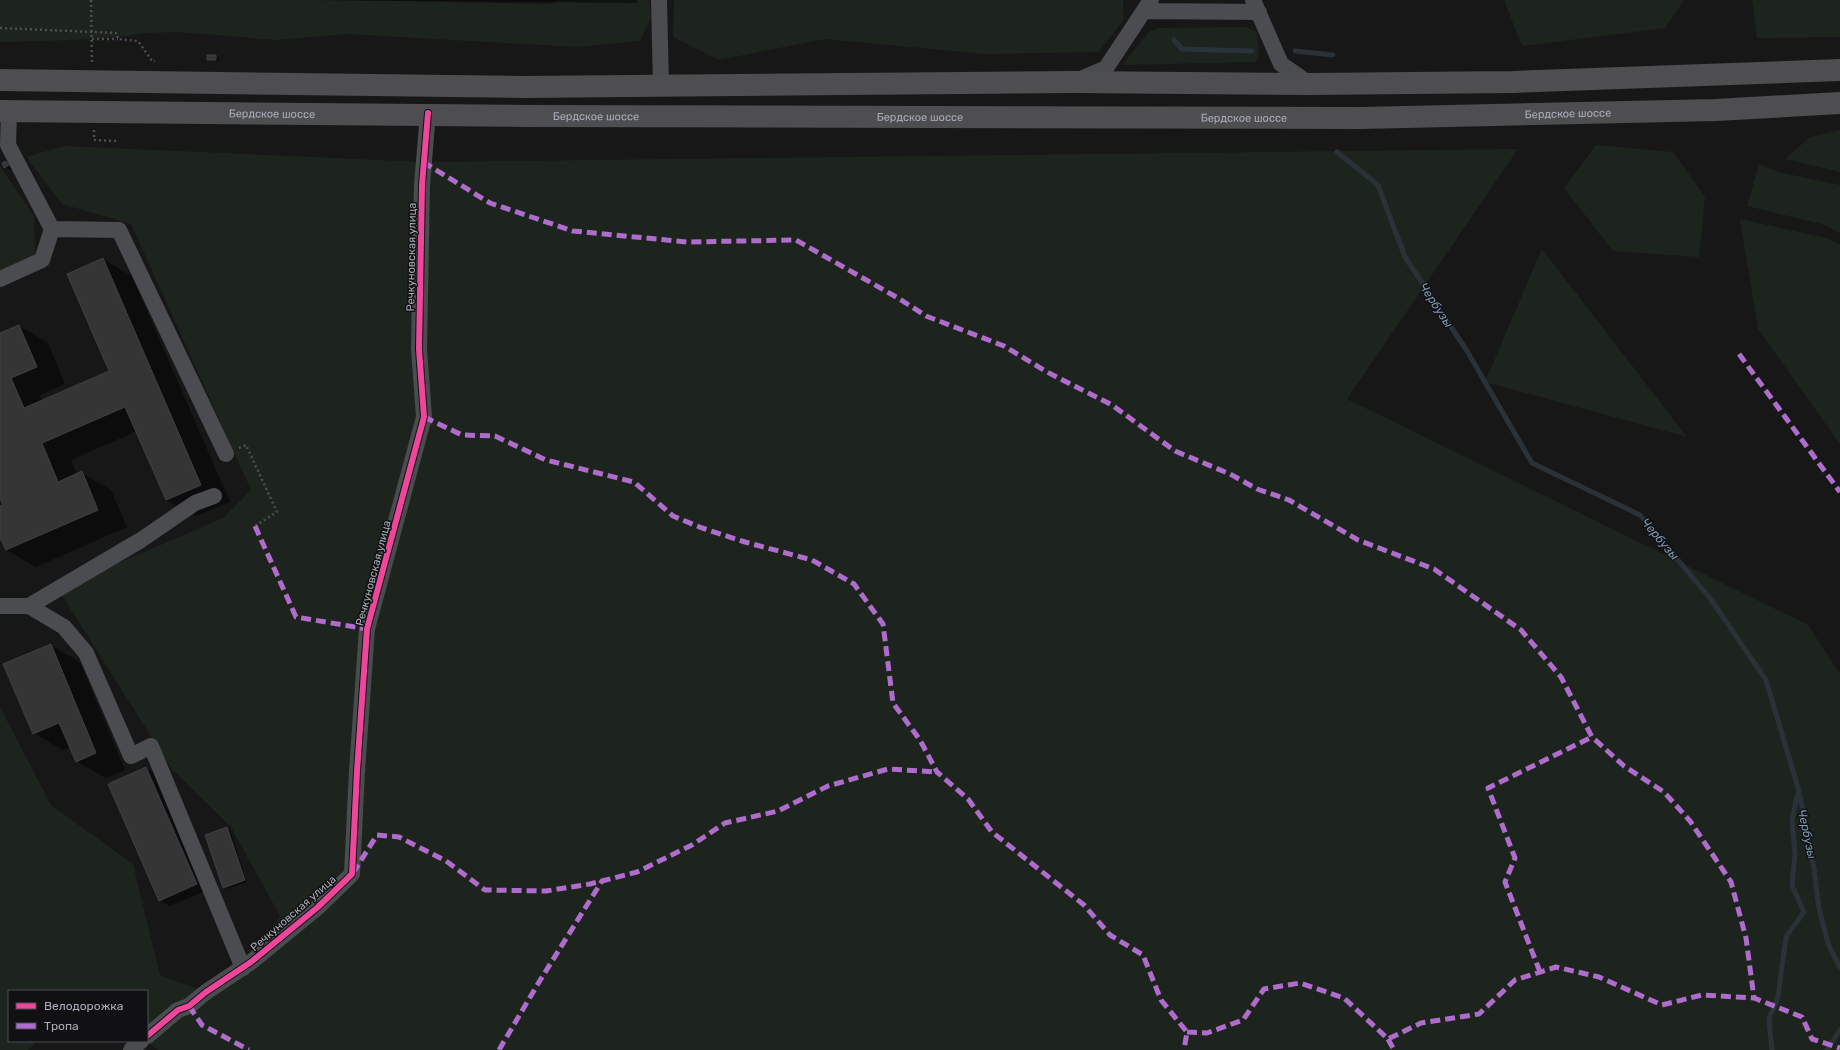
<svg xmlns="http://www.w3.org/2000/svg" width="1840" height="1050" font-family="Rubik,sans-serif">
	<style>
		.green { fill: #1d241e }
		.shadow { fill: #0007 }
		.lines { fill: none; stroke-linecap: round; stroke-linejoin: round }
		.stream { stroke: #2a3239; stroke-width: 5 }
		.building { fill: #353536; stroke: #3f4043 }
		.path { stroke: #4d4e52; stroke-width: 2.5; stroke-dasharray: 2 3; stroke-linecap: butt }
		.minor { stroke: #4b4c50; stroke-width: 16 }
		.highway { stroke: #4e4e51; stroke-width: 22 }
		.quiet { stroke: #b06ccc; stroke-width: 5; stroke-dasharray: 10 5; stroke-linecap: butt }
		.cycleway-casing { stroke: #111113; stroke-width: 8 }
		.cycleway { stroke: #ed469a; stroke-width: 6 }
		.labels { text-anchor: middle; stroke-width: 3; stroke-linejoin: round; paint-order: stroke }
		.street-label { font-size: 11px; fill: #a8adb8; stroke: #111113 }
		.water-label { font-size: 12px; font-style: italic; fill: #7f9bb3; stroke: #111113 }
	</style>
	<rect width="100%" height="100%" fill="#171717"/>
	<!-- green -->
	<path class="green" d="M 0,0 L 346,0 L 552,4 L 560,0 L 649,0 L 651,18 L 640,41 L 577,47 L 347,34 L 276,40 L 178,32 L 144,33 L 129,36 L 74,40 L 0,42 Z
		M 674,0 L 1123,0 L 1124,19 L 1099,52 L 986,54 L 825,39 L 719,60 L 673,37 Z
		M 1504,0 L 1684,0 L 1665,28 L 1522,46 Z
		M 1752,0 L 1840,0 L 1840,37 L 1757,38 Z
		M 1245,27 L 1257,32 L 1259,56 L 1255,62 L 1122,65 L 1150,31 L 1159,28 Z
		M 1840,130 L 1840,172 L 1785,159 L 1810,137 Z
		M 1596,145 L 1673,152 L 1705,197 L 1699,257 L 1613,251 L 1564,188 Z
		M 64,146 L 423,162 L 1518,149 L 1347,399 L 1808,625 L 1840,674 L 1840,1050 L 158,1050 L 147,1041 L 147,991 L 9,991 L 9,1041 L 37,1041 L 28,1050 L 0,1050 L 0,707 L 51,805 L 133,864 L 160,975 L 206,992 L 243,968 L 280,916 L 231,827 L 171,768 L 58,589 L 223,518 L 251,490 L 131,224 L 62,204 L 26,157 Z
		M 1759,164 L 1778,172 L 1840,185 L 1840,233 L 1822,224 L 1747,206 Z
		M 0,166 L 34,216 L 35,254 L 0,270 Z
		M 1740,219 L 1826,238 L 1840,245 L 1840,444 L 1758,329 Z
		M 1542,249 L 1687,437 L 1485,382 Z"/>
	<!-- shadow -->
	<path class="shadow" d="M 298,0 L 637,0 L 637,3 Z
		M 216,56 L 219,58 L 219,61 L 208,59 Z
		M 6,162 L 13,166 L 15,169 L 12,171 L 5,167 Z
		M 103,259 L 132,276 L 230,502 L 196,516 L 166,500 L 137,431 L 71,460 L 77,475 L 82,473 L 111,490 L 127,527 L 36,567 L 6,550 L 0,535 L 0,508 L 4,506 L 0,495 L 0,334 L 19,326 L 48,343 L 65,384 L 39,395 L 42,401 L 110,371 Z
		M 51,645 L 80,662 L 125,770 L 106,778 L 76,761 L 71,747 L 63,750 L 33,733 Z
		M 146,768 L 157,774 L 207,890 L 170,906 L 159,900 Z
		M 227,829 L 230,830 L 247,882 L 227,889 L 224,887 Z"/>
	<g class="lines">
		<!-- stream -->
		<path class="stream" d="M 1174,40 L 1182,49 L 1252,51
			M 1295,51 L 1333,55
			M 1337,152 L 1378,185 L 1405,257 L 1467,351 L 1532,463 L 1640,515 L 1710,598 L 1766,680 L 1799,791 L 1814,868 L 1819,909 L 1829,946 L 1840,967
			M 1772,1050 L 1769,1019 L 1778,997 L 1786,937 L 1804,912 L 1792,885 L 1795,854 L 1792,819 L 1798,793
			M 1827,1050 L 1840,1030"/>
	</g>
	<!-- building -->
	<path class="building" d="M 207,55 L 216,55 L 216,60 L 207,60 Z
		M 6,161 L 9,165 L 4,168 L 2,163 Z
		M 103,258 L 201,485 L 166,500 L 125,407 L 42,443 L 58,482 L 82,471 L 98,510 L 6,550 L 0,538 L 0,506 L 3,505 L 0,498 L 0,333 L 19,325 L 37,367 L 11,378 L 24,408 L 109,371 L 67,274 Z
		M 51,644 L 96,753 L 76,762 L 59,723 L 33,734 L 3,664 Z
		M 146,767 L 197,884 L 159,901 L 108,784 Z
		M 227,827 L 245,880 L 223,888 L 205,835 Z"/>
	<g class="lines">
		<!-- path -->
		<path class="path" d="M 91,0 L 92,63
			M 0,28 L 117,33 L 118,39 L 138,41 L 152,61 L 155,61
			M 92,39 L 118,39
			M 94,130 L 94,140 L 117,141
			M 239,448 L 246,445 L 277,512 L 255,526"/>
		<!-- minor -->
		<path class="minor" d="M 659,0 L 661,86
			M 1253,0 L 1281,64 L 1310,84
			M 1145,11 L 1259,12
			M 1078,80 L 1106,68 L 1151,0
			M 9,111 L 8,145 L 52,229 L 119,230 L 226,454
			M 0,279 L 42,260 L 52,229
			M 0,606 L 29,606 L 141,540 L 195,503 L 214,496
			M 29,606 L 64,627 L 86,653 L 131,756 L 151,746 L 243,968
			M 147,1036 L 178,1010 L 189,1006 L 206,992 L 251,962 L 318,907 L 352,874 L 357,771 L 367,629 L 424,417 L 419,349 L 422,185 L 428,113
			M 131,1050 L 141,1041"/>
		<!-- highway -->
		<g class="highway">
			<path d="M 0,80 L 523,87 L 1072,82 L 1310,84 L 1513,82 L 1840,70"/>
			<path id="s1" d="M 0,111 L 524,116 L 1361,118 L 1716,110 L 1840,103"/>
		</g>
		<!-- quiet -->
		<path class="quiet" d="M 423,162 L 490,203 L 573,231 L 687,242 L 796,240 L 898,298 L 926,316 L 1004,346 L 1047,372 L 1112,405 L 1175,451 L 1230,474 L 1257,489 L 1289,500 L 1358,540 L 1434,569 L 1521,630 L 1561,677 L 1592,737 L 1624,766 L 1664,792 L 1690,821 L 1731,882 L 1746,938 L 1754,998 L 1802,1017 L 1812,1039 L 1840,1048
			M 1739,354 L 1840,492
			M 424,417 L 462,435 L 495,436 L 546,460 L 634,482 L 673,516 L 702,528 L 745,542 L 812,560 L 854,584 L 883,624 L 893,703 L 920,740 L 937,772 L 968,799 L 992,832 L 1084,905 L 1110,935 L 1143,955 L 1161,1000 L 1187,1032 L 1184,1050
			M 255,526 L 296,617 L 367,629
			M 353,873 L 377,835 L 399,837 L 446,861 L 485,890 L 546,891 L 590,884 L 637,872 L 692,845 L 725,823 L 778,811 L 828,786 L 888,769 L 937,772
			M 1540,972 L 1505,882 L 1515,858 L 1488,788 L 1592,737
			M 189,1006 L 202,1025 L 249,1050
			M 1187,1032 L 1207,1033 L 1243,1020 L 1264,989 L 1300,983 L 1344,998 L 1388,1039 L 1421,1023 L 1479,1014 L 1515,980 L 1556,967 L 1599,977 L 1662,1005 L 1702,995 L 1754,998
			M 1388,1039 L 1394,1050
			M 499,1050 L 539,982 L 602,881"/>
		<defs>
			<path id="cycleway" d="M 147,1036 L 178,1010 L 189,1006 L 206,992 L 251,962 L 318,907 L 352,874 L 357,771 L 367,629 L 424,417 L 419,349 L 422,185 L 428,113"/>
		</defs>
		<!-- cycleway casing -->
		<use href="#cycleway" class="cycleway-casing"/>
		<!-- cycleway -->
		<use href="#cycleway" class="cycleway"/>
	</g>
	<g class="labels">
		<!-- street labels -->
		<g class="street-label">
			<text dy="4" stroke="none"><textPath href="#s1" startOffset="272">Бердское шоссе</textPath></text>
			<text dy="4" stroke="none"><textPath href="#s1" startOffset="1568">Бердское шоссе</textPath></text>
			<text dy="4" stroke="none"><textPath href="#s1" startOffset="596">Бердское шоссе</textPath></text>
			<text dy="4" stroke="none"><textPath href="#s1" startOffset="920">Бердское шоссе</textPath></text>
			<text dy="4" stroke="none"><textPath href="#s1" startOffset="1244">Бердское шоссе</textPath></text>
			<text transform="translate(411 257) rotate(-89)" y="4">Речкуновская улица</text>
			<text transform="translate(373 573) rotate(-75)" y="4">Речкуновская улица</text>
			<text transform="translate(293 913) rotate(-41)" y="4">Речкуновская улица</text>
		</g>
		<!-- water labels -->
		<g class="water-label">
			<text transform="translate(1436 305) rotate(57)" y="4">Чербузы</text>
			<text transform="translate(1660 539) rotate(50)" y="4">Чербузы</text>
			<text transform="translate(1807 834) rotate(78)" y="4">Чербузы</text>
		</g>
	</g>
	<!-- legend -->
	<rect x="8" y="990" width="140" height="52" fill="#111113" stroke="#4d4f55"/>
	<rect x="16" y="1003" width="20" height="6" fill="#ed469a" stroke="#4d4f55"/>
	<text x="44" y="1010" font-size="12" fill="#a8adb8">Велодорожка</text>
	<rect x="16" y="1023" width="20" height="6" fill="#b06ccc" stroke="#4d4f55"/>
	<text x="44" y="1030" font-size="12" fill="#a8adb8">Тропа</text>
</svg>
